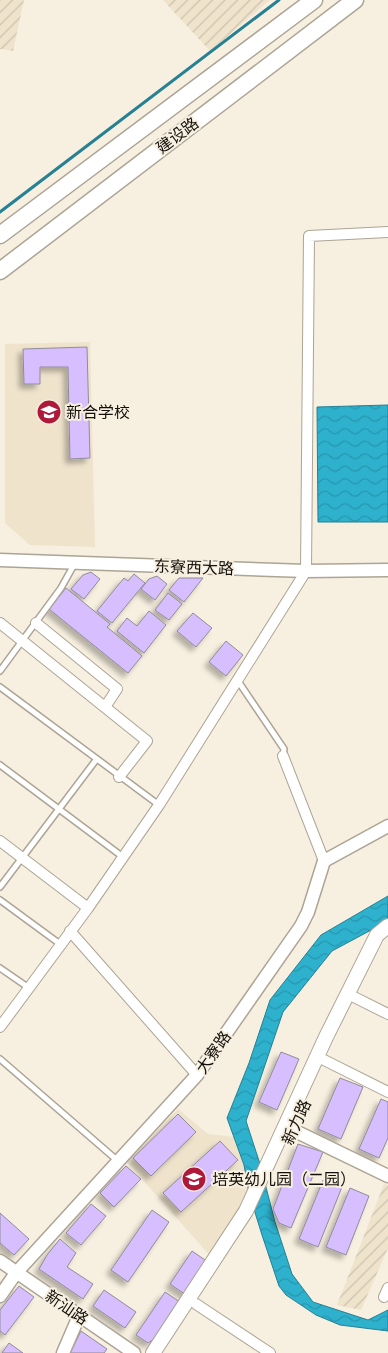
<svg xmlns="http://www.w3.org/2000/svg" width="388" height="1353" font-family="Inter,'Noto Sans SC',sans-serif">
	<style>
		.built { fill: #efe3cc }
		.industrial { fill: url(#industrial-furrows) }
		.water { fill: url(#water-waves); stroke: #258193 }
		.lines { fill: none; stroke-linecap: round; stroke-linejoin: round }
		.stream { stroke: #258193; stroke-width: 3 }
		.building { fill: #d7befe; stroke: #908b99; filter: url(#shadow) }
		.service-casing { stroke: #aca495; stroke-width: 8 }
		.minor-casing { stroke: #aca495; stroke-width: 12 }
		.tertiary-casing { stroke: #aca495; stroke-width: 15 }
		.secondary-casing { stroke: #aca495; stroke-width: 16 }
		.primary-casing { stroke: #aca495; stroke-width: 19 }
		.service { stroke: #fff; stroke-width: 5 }
		.minor { stroke: #fff; stroke-width: 10 }
		.tertiary { stroke: #fff; stroke-width: 12 }
		.secondary { stroke: #fff; stroke-width: 14 }
		.primary { stroke: #fff; stroke-width: 16 }
		.labels { text-anchor: middle; stroke-width: 4; stroke-linejoin: round; paint-order: stroke }
		.street-label { font-size: 16px; fill: #13100b; stroke: #f7efdf }
		.poi-label { font-size: 16px; fill: #13100b; stroke: #f7efdf; text-anchor: start }
	</style>
	<defs>
		<pattern id="industrial-furrows" width="10" height="10" patternUnits="userSpaceOnUse" patternTransform="scale(1.25)"><rect width="10" height="10" fill="#efe3cc"/><path d="M-1 1l2-2M0 10L10 0M9 11l2-2" fill="none" stroke="#ccc2ae"/></pattern>
		<pattern id="water-waves" width="16" height="10" patternUnits="userSpaceOnUse" patternTransform="scale(1.25)"><rect width="16" height="10" fill="#2db1cd"/><path d="M0 5q4-4 8 0t8 0" fill="none" stroke="#2797af"/></pattern>
		<filter id="shadow"><feDropShadow dx="-4.5" dy="4.5" stdDeviation="2.5" flood-color="#0004"/></filter>
	</defs>
	<rect width="100%" height="100%" fill="#f7efdf"/>
	<!-- built -->
	<path class="built" d="M 90,342 L 95,547 L 30,545 L 5,523 L 5,344 Z
		M 178,1109 L 208,1134 L 235,1137 L 244,1165 L 249,1193 L 213,1259 L 127,1162 Z"/>
	<!-- industrial -->
	<path class="industrial" d="M 0,0 L 24,0 L 13,51 L 0,49 Z
		M 163,0 L 270,0 L 210,51 Z
		M 384,1184 L 388,1185 L 388,1248 L 361,1310 L 337,1305 Z"/>
	<!-- water -->
	<path class="water" d="M 388,405 L 388,522 L 318,522 L 317,407 Z
		M 388,896 L 388,921 L 332,951 L 283,1012 L 246,1121 L 260,1164 L 275,1222 L 292,1274 L 313,1302 L 368,1320 L 388,1310 L 388,1331 L 340,1325 L 316,1315 L 286,1295 L 279,1286 L 262,1235 L 249,1193 L 244,1165 L 227,1118 L 249,1063 L 270,1000 L 321,935 Z"/>
	<g class="lines">
		<!-- stream -->
		<path class="stream" d="M 0,212 L 279,0"/>
	</g>
	<!-- building -->
	<path class="building" d="M 87,347 L 90,458 L 70,459 L 68,367 L 40,367 L 40,384 L 24,384 L 23,349 Z
		M 91,572 L 100,579 L 84,599 L 71,589 L 83,575 Z
		M 134,574 L 145,583 L 112,623 L 97,611 L 124,578 L 128,581 Z
		M 157,576 L 167,584 L 155,600 L 141,589 L 149,579 Z
		M 179,578 L 203,578 L 184,602 L 169,590 Z
		M 66,588 L 110,624 L 107,627 L 142,656 L 128,673 L 49,609 Z
		M 168,593 L 182,604 L 169,620 L 155,610 Z
		M 149,611 L 166,625 L 144,653 L 117,631 L 127,618 L 137,626 Z
		M 193,613 L 212,628 L 196,647 L 177,631 Z
		M 226,641 L 243,655 L 226,676 L 209,662 Z
		M 281,1052 L 299,1059 L 277,1110 L 259,1102 Z
		M 340,1078 L 363,1087 L 341,1139 L 318,1129 Z
		M 381,1099 L 388,1102 L 388,1138 L 379,1158 L 359,1149 Z
		M 178,1114 L 196,1132 L 151,1176 L 133,1158 Z
		M 220,1141 L 238,1160 L 181,1212 L 163,1193 Z
		M 298,1144 L 323,1152 L 291,1228 L 279,1223 L 273,1209 Z
		M 126,1166 L 141,1179 L 114,1207 L 100,1193 Z
		M 323,1180 L 342,1187 L 318,1247 L 299,1239 Z
		M 350,1188 L 369,1196 L 346,1255 L 326,1247 Z
		M 91,1204 L 106,1216 L 81,1245 L 66,1233 Z
		M 152,1210 L 169,1222 L 128,1282 L 111,1270 Z
		M 0,1213 L 29,1239 L 14,1255 L 0,1243 Z
		M 60,1239 L 76,1253 L 67,1267 L 93,1284 L 83,1299 L 39,1269 L 47,1255 Z
		M 192,1251 L 208,1262 L 186,1295 L 170,1284 Z
		M 19,1286 L 34,1297 L 5,1335 L 0,1331 L 0,1310 Z
		M 104,1290 L 136,1312 L 125,1328 L 93,1306 Z
		M 165,1292 L 180,1302 L 156,1338 L 148,1343 L 136,1335 Z
		M 81,1331 L 107,1349 L 104,1353 L 70,1353 Z
		M 9,1343 L 23,1353 L 2,1353 Z"/>
	<g class="lines">
		<defs>
			<path id="service" d="M 0,671 L 61,588 L 75,563
				M 238,681 L 284,749 L 283,756
				M 0,687 L 159,805
				M 0,765 L 123,857
				M 0,887 L 96,760
				M 0,900 L 60,944
				M 0,968 L 29,988
				M 0,1059 L 118,1161"/>
			<path id="minor" d="M 0,623 L 147,741 L 119,777
				M 36,623 L 117,689 L 105,707
				M 283,756 L 324,861
				M 0,841 L 88,908 L 159,805 L 306,571 L 309,236 L 388,232
				M 70,931 L 197,1075
				M 354,997 L 388,1014
				M 0,1027 L 88,908
				M 324,1060 L 388,1092
				M 384,1297 L 388,1288
				M 196,1304 L 270,1353"/>
			<path id="tertiary" d="M 0,560 L 306,571 L 388,570
				M 293,1130 L 388,1176
				M 0,1261 L 134,1353
				M 0,1296 L 16,1273 L 197,1075 L 301,926 L 308,912 L 324,861 L 388,826
				M 63,1353 L 79,1316"/>
			<path id="secondary" d="M 153,1353 L 246,1211 L 326,1037 L 377,935 L 388,926"/>
			<path id="primary" d="M 0,235 L 314,0
				M 0,271 L 355,0"/>
		</defs>
		<!-- service casing -->
		<use href="#service" class="service-casing"/>
		<!-- minor casing -->
		<use href="#minor" class="minor-casing"/>
		<!-- tertiary casing -->
		<use href="#tertiary" class="tertiary-casing"/>
		<!-- secondary casing -->
		<use href="#secondary" class="secondary-casing"/>
		<!-- primary casing -->
		<use href="#primary" class="primary-casing"/>
		<!-- service -->
		<use href="#service" class="service"/>
		<!-- minor -->
		<use href="#minor" class="minor"/>
		<!-- tertiary -->
		<use href="#tertiary" class="tertiary"/>
		<!-- secondary -->
		<use href="#secondary" class="secondary"/>
		<!-- primary -->
		<use href="#primary" class="primary"/>
	</g>
	<!-- icons -->
	<defs>
		<symbol id="school-disc" viewBox="-11 -11 22 22"><circle r="9.5" fill="#ae193a" stroke="#f7efdf"/><path d="M0-5L7-2L0 1L-7-2ZM-4 1L0 2.5L4 1V4Q0 6-4 4Z" fill="#fff"/></symbol>
	</defs>
	<g fill-rule="evenodd">
		<use href="#school-disc" x="35" y="398" width="28" height="28"/>
		<use href="#school-disc" x="180" y="1165" width="28" height="28"/>
	</g>
	<g class="labels">
		<!-- street labels -->
		<g class="street-label">
			<text transform="translate(177 135) rotate(-37)" y="6">建设路</text>
			<text transform="translate(194 567) rotate(2)" y="6">东寮西大路</text>
			<text transform="translate(213 1052) rotate(-55)" y="6">大寮路</text>
			<text transform="translate(296 1122) rotate(-66)" y="6">新力路</text>
			<text transform="translate(67 1307) rotate(34)" y="6">新汕路</text>
		</g>
		<!-- poi labels -->
		<g class="poi-label">
			<text x="66" y="418">新合学校</text>
			<text x="212" y="1185">培英幼儿园（二园）</text>
		</g>
	</g>
</svg>
